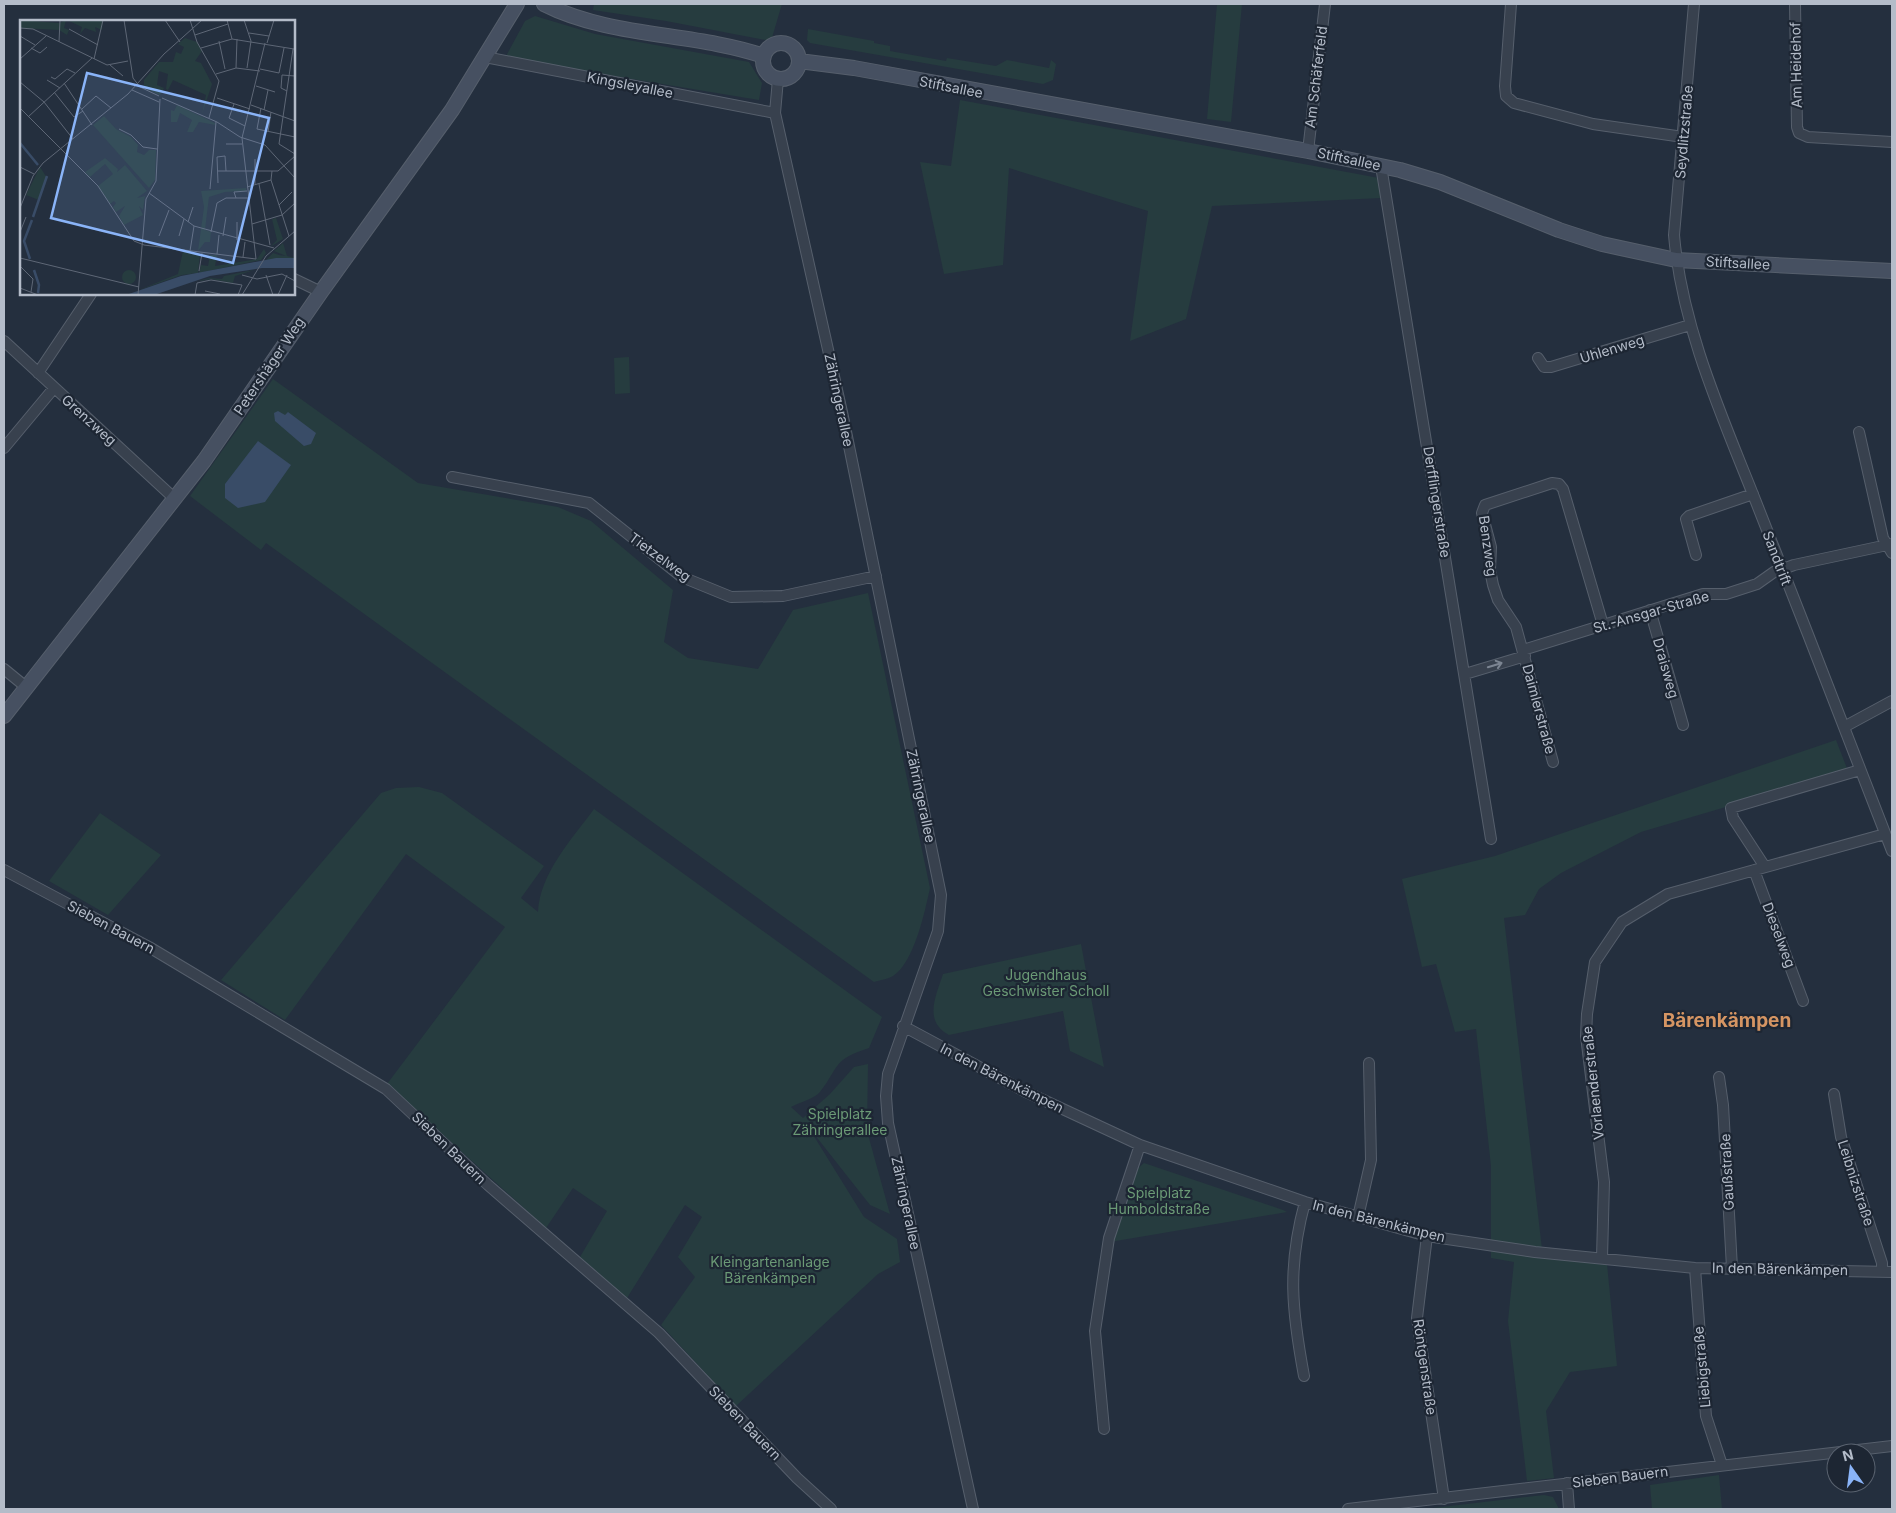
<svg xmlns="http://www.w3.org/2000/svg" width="1896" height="1513" font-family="Inter,sans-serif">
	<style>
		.green { fill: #263c3f }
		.water { fill: #394c67 }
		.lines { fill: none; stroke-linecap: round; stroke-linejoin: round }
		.street-casing { stroke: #565f6c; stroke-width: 12 }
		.secondary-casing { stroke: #565f6c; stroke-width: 16 }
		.street { stroke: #38414e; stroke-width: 10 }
		.secondary { stroke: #465061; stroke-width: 14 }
		.oneway { stroke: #7c8592 }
		.labels { text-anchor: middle; stroke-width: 4.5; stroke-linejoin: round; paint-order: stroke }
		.street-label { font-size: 14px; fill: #b4bcc9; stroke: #1d2633 }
		.park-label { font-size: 14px; fill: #6b9a76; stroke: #1d2633 }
		.district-label { font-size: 19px; font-weight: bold; fill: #d59563; stroke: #1d2633 }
		.inset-river { fill: none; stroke: #394c67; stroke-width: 2.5 }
		.inset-road { fill: none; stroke: #5e6776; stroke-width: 1 }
		.view { fill: #8ab4f8; fill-opacity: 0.15; stroke: #8ab4f8; stroke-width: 2.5 }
		.inset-edge { fill: none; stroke: #b4bcc9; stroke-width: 2.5 }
	</style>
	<rect width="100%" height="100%" fill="#242f3e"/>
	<!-- green -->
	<path class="green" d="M 594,4 L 782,4 L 771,41 L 666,21 L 593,10 Z
		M 1217,4 L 1242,4 L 1231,122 L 1207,119 Z
		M 535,16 L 595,34 L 749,62 L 762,83 L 759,100 L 505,58 L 525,21 Z
		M 808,29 L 874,41 L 874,43 L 890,46 L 890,51 L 946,61 L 947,58 L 996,66 L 1007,60 L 1049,68 L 1051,60 L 1056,64 L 1053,80 L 1043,84 L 810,43 L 807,40 Z
		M 960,100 L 1379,178 L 1381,198 L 1212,206 L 1186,319 L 1130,341 L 1148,211 L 1009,168 L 1003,265 L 944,274 L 920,162 L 951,166 Z
		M 629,357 L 630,393 L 615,394 L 614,358 Z
		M 273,379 L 418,483 L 558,507 L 591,521 L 673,590 L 664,642 L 688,658 L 758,669 L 793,610 L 868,593 L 930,888 C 925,911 914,963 893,976 C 888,979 880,980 874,982 L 266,543 L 261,550 L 190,496 Z
		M 1836,740 L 1848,771 L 1641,832 L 1561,873 L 1539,889 L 1525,915 L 1504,918 L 1543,1258 L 1607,1264 L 1617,1366 L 1570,1372 L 1546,1411 L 1554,1478 L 1527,1481 L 1508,1321 L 1514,1262 L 1491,1258 L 1491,1166 L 1476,1029 L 1455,1032 L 1436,964 L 1422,967 L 1402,879 L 1495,856 Z
		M 419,787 L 442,793 L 544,866 L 521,898 L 538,912 C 540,873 572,839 594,809 L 882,1017 L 869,1048 C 832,1060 840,1066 820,1092 C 814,1099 800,1102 791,1107 L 803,1118 L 830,1094 L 854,1067 L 868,1064 L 867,1131 L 890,1214 L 870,1205 L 807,1125 L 864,1217 L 897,1239 L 900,1262 L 878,1274 L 736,1406 L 661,1325 L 695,1277 L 678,1257 L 702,1217 L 685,1205 L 627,1298 L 580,1257 L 607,1211 L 573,1188 L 546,1228 L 387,1084 L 505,927 L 406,854 L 285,1020 L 221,980 L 381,793 L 396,788 Z
		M 100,813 L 161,855 L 108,915 L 49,881 Z
		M 1081,944 L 1104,1067 L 1070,1051 L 1063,1011 L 949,1035 C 923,1021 936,996 943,974 Z
		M 1144,1163 L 1283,1210 L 1287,1212 L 1110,1242 L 1137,1169 Z
		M 1719,1475 L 1722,1509 L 1652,1509 L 1650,1485 Z
		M 1544,1495 L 1553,1497 L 1559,1509 L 1425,1509 Z"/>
	<!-- water -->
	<path class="water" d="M 278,411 L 285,415 L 288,412 L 316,433 L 311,444 L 304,446 L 275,421 L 274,413 Z
		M 258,441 L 291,465 L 265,502 L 238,508 L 225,498 L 225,484 Z"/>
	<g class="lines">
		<defs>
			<path id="street" d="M 1511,4 L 1505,86 L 1506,96 L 1514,103 L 1593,124 L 1683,137
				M 1694,4 L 1674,235 C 1682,328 1722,416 1756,502 C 1802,618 1847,735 1892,851
				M 1795,4 L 1797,127 L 1799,133 L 1808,137 L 1892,142
				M 485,57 L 775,113
				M 778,79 L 775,113 L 842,412 L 941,895 L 938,931 L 888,1074 L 886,1096 L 888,1123 L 973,1509
				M 1308,151 L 1325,4
				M 1381,166 L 1491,839
				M 294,279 L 321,292
				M 4,341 L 175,499
				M 1538,358 L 1544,367 L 1551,367 L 1690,325
				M 38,373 L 91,294
				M 1859,432 L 1883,538 L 1892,553
				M 4,448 L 54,388
				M 452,477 L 589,503 L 682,577 L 731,597 L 783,596 L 876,576
				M 1696,555 L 1686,519 L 1689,516 L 1753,494
				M 1650,610 L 1683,725
				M 1523,650 L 1703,594 L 1726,594 L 1757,584 L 1774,572 L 1794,565 L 1892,544
				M 4,669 L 26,687
				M 1465,674 L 1525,656
				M 1844,727 L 1892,701
				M 1553,762 L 1516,627 L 1498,600 L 1493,585 L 1490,570 L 1491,547 L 1482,513 L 1485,505 L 1552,483 L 1559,484 L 1563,489 L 1603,625
				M 1765,867 L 1733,818 L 1731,808 L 1860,770
				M 4,870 L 149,947 L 386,1089 L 488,1185 L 659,1333 L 797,1478 L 831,1509
				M 1754,870 L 1803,1001
				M 903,1026 L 1024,1091 L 1140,1145 L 1305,1202 L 1427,1236 L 1535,1252 L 1695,1268 L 1892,1272
				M 1719,1077 L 1723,1105 L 1732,1268
				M 1834,1094 L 1841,1137 L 1882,1263 L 1882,1272
				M 1358,1217 L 1371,1160 L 1369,1063
				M 1427,1236 L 1417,1318 L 1444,1499
				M 1602,1258 L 1604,1182 L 1586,1036 L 1587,1014 L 1595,962 L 1622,922 L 1668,894 L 1885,834
				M 1695,1268 L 1706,1416 L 1722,1465
				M 1304,1376 C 1292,1311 1287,1268 1305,1202
				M 1104,1429 L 1095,1331 L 1109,1238 L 1140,1145
				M 1567,1483 L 1569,1509
				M 1348,1509 L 1892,1446"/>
			<path id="secondary" d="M 544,4 C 611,38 693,32 764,56
				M763 61a18 18 0 1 1 36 0a18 18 0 1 1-36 0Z
				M 799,61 L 854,68 L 1308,151 L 1400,170 L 1440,182 L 1559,230 L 1602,244 L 1676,260 L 1892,271
				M 4,716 L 204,461 L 321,292 L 452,110 L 517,4"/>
		</defs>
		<!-- street casing -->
		<use href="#street" class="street-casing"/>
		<!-- secondary casing -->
		<use href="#secondary" class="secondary-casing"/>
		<!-- street -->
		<use href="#street" class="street"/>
		<!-- secondary -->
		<use href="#secondary" class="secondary"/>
	</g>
	<!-- one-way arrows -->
	<defs><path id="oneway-shaft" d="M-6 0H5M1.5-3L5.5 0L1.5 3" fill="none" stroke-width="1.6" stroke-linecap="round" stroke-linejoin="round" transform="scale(1.25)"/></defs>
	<use class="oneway" href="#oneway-shaft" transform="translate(1495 665) rotate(-17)"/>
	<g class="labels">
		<!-- street labels -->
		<g class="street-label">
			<text transform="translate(1796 65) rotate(-91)" y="5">Am Heidehof</text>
			<text transform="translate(1316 77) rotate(-83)" y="5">Am Schäferfeld</text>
			<text transform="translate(630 85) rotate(11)" y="5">Kingsleyallee</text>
			<text transform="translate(951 87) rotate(11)" y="5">Stiftsallee</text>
			<text transform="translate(1684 132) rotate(-85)" y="5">Seydlitzstraße</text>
			<text transform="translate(1349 159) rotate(12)" y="5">Stiftsallee</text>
			<text transform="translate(1738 263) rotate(3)" y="5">Stiftsallee</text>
			<text transform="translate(1612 349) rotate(-17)" y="5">Uhlenweg</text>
			<text transform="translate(269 366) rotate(-56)" y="5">Petershäger Weg</text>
			<text transform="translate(839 400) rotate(78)" y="5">Zähringerallee</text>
			<text transform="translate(89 420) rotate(42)" y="5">Grenzweg</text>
			<text transform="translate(1437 502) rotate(81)" y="5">Derfflingerstraße</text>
			<text transform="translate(1488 546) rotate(82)" y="5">Benzweg</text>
			<text transform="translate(660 557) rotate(36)" y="5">Tietzelweg</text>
			<text transform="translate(1777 558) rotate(69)" y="5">Sandtrift</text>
			<text transform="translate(1651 612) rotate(-16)" y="5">St.-Ansgar-Straße</text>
			<text transform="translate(1666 668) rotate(74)" y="5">Draisweg</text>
			<text transform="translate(1539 709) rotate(75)" y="5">Daimlerstraße</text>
			<text transform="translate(921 796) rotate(78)" y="5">Zähringerallee</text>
			<text transform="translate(111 927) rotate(28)" y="5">Sieben Bauern</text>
			<text transform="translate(1779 935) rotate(69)" y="5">Dieselweg</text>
			<text transform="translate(1002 1078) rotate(27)" y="5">In den Bärenkämpen</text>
			<text transform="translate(1593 1083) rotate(-96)" y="5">Vorlaenderstraße</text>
			<text transform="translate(449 1148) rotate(44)" y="5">Sieben Bauern</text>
			<text transform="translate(1727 1172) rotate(-93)" y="5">Gaußstraße</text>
			<text transform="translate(1856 1183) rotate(72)" y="5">Leibnizstraße</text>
			<text transform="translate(906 1203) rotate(78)" y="5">Zähringerallee</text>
			<text transform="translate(1379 1221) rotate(14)" y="5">In den Bärenkämpen</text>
			<text transform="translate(1780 1269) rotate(1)" y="5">In den Bärenkämpen</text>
			<text transform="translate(1425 1367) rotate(82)" y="5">Röntgenstraße</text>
			<text transform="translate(1702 1367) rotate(-95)" y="5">Liebigstraße</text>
			<text transform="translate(745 1423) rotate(46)" y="5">Sieben Bauern</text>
			<text transform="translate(1620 1477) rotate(-7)" y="5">Sieben Bauern</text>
		</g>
		<!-- park labels -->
		<g class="park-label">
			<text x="1046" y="980">Jugendhaus<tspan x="1046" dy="16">Geschwister Scholl</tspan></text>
			<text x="840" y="1119">Spielplatz<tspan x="840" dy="16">Zähringerallee</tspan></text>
			<text x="1159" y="1198">Spielplatz<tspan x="1159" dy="16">Humboldstraße</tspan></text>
			<text x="770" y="1267">Kleingartenanlage<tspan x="770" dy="16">Bärenkämpen</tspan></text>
		</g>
		<!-- district labels -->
		<g class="district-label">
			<text x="1727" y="1027">Bärenkämpen</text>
		</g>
	</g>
	<!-- overview -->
	<g transform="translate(20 20)">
		<rect width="275" height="275" fill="#242f3e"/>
		<path d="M 0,0 L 39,3 L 46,0 L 44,8 L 49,10 L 47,15 L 39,10 L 0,8 ZM 47,0 L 83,0 L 82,10 L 75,7 L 76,12 L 65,8 L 60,14 L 62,7 ZM 165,18 L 177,22 L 182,31 L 175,41 L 181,43 L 192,64 L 182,94 L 186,75 L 153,60 L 148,70 L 146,69 L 148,54 L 139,51 L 137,65 L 144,68 L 140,75 L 124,68 L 124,60 L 139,42 L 153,42 L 156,32 L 161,34 L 164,27 L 158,24 ZM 157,85 L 195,103 L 195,105 L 179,102 L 173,112 L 167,112 L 172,100 L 160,93 L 157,102 L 151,102 L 151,90 L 154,91 ZM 84,96 L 96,109 L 111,117 L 118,125 L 117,132 L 124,135 L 129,130 L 136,130 L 135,160 L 129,168 L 73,105 ZM 85,138 L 98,149 L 97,152 L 105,145 L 127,171 L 117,178 L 125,176 L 123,190 L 119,186 L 123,195 L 104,205 L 99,196 L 105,186 L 96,192 L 93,187 L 96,183 L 94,181 L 90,184 L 78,166 L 93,154 L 85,144 L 70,157 L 65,152 ZM 20,147 L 27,158 L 19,180 L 6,175 ZM 226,168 L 226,171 L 205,172 L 189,177 L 185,210 L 191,212 L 190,222 L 185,222 L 178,231 L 184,187 L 181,171 ZM 256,198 L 263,219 L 250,227 L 257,220 L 252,199 ZM 263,223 L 267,236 L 275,238 L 246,240 L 253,233 L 259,235 L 266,236 L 254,231 ZM 244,229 L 246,233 L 241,240 L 179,253 L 181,245 L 188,246 L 190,235 L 197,235 L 195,246 L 237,239 ZM 163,231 L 180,234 L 178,253 L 162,255 L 119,270 L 158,254 ZM 234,250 L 215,256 L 213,263 L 191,259 L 178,261 L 189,258 L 202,259 L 204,256 ZM102 257a7 7 0 1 1 14 0a7 7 0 1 1-14 0Z" fill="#263c3f"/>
		<path d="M 256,238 L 275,238 L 275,248 L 242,248 L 190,256 L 134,275 L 106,275 L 161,256 Z" fill="#394c67"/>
		<path class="inset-river" d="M 0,123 L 18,145M 13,197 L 27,156M 10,239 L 4,221 L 12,200M 14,250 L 19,265 L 18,273"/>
		<path class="inset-road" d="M 104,0 L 113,58 L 120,67 L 139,76M 145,0 L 160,22M 170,0 L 177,22 L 199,61 L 189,98M 207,0 L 212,19M 224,0 L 231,21 L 227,48M 0,8 L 13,9 L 87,45 L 108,41M 49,9 L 78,25M 229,13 L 249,16M 175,15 L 208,4M 0,16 L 15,25M 199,21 L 205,49M 39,22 L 40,0M 247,23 L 254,0M 11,28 L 20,33 L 27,27M 181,28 L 212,19 L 274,29M 273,29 L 259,124 L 275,134M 0,39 L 26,16M 74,39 L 83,0M 90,45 L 103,56M 216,48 L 217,19M 240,49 L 259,53 L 264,28M 196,54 L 216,48 L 240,51M 31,57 L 35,59 L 47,49 L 55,53M 27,60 L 40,68M 0,62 L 24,82 L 53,119M 44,63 L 72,105M 236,66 L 255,72M 112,70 L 139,82M 267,71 L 261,68 L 262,55 L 275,56M 34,72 L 54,97 L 63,91M 142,78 L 197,102 L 220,117 L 245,125 L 275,158M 197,78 L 230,89M 214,84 L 209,98 L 225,106M 231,85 L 275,101M 0,88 L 78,166 L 114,221 L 124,225 L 236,239 L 222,118 L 245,23M 241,88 L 237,109 L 275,117M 62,89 L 76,76 L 91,88M 244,90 L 248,70M 8,97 L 72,38M 99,109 L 111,115 L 123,127 L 137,129M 248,112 L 251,92M 206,124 L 222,124M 235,139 L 235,164M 0,147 L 14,154M 198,151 L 258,151 L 275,136M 252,151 L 251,160 L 269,216M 198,163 L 197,137 L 205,136 L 206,151M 239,164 L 250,225M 227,167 L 251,160M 190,169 L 196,102M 129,173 L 174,206 L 254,228M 216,178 L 214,172 L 227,171M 259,185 L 272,172M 0,188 L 13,156 L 23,143 L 108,74 L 144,34 L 182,0M 168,202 L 173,187M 217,202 L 217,220M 232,204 L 262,195 L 275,183M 0,212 L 6,197M 191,212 L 197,183 L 206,178 L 228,178M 139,216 L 149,190M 159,216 L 164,199M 203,216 L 206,197M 170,231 L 174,206M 197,234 L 199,215M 223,237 L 225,222M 0,238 L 119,267M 0,246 L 13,259 L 11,272M 179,251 L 182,233M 222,255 L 237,259 L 262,254 L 275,261M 246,255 L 253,275M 0,268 L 18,275M 185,271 L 200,274M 118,275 L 126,179 L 136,161 L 140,79M 175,275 L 177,263 L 191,260 L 222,265 L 218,275M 222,275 L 246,236 L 275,211M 258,275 L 267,255"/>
		<path class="view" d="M 67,53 L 249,98 L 213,243 L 31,198 Z"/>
		<rect width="275" height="275" class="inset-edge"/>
	</g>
	<!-- border -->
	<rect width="1896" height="1513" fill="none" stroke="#b4bcc9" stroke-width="10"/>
	<!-- north arrow -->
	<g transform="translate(1851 1468) rotate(346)"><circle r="24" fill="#1d2633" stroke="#59626f"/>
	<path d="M0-4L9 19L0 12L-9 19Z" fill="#8ab4f8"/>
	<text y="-8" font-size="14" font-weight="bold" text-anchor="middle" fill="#b4bcc9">N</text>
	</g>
</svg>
